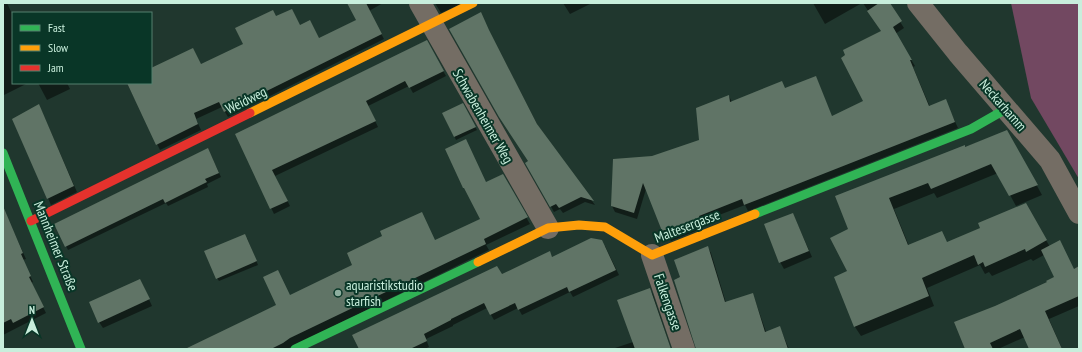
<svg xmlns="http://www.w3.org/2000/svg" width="1082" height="352" font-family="'PT Sans Narrow',sans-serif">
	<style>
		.green { fill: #724861 }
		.shadow { fill: #0007 }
		.building { fill: #607466 }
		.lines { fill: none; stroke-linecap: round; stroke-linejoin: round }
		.street { stroke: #746d64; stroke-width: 22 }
		.fast { stroke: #30b455; stroke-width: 9 }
		.slow { stroke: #ff9f0a; stroke-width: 9 }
		.jam { stroke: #e5322d; stroke-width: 9 }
		.poi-dot { fill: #8dae9f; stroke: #093627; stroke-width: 1.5 }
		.labels { text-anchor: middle; stroke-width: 4; stroke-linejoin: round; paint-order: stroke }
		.street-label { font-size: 14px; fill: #c8eedc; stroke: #093627 }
		.poi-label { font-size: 14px; fill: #c8eedc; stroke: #093627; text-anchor: start }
	</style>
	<rect width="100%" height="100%" fill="#20372e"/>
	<!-- green -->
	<path class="green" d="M 1011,3 L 1079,3 L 1079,179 L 1031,98 Z"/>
	<!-- shadow -->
	<path class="shadow" d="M 3,3 L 7,3 L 13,16 L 13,83 L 28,83 L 4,95 Z
		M 348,3 L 383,3 L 369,11 L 384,39 L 228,117 L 222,107 L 196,119 L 201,130 L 160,150 L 127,83 L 151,83 L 151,69 L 201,65 L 244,44 L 276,17 L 300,26 L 319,39 L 357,20 Z
		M 435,3 L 463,3 L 441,13 Z
		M 563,3 L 592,3 L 570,14 Z
		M 813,3 L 862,3 L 825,24 Z
		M 863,3 L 888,3 L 904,28 L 895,34 L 915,66 L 913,67 L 930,107 L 945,100 L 958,128 L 748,211 L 745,205 L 701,222 L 703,228 L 671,241 L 663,230 L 646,189 L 637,219 L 615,212 L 612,206 L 652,157 L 700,141 L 729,96 L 732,102 L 786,89 L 816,77 L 832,117 L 865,101 L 882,32 Z
		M 492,37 L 538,126 L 595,205 L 585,202 L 563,213 L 560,209 L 554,212 L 527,163 L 529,162 Z
		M 426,41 L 446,76 L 413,93 L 409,86 L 368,106 L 378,127 L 275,176 L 290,206 L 274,214 L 236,135 Z
		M 38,83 L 67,83 L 70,89 L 47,100 Z
		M 39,105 L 77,192 L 51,205 L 14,119 Z
		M 462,105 L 477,130 L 456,140 L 444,114 Z
		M 1007,131 L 1042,195 L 1016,206 L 998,173 L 937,198 L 934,193 L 894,209 L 909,246 L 947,243 L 981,228 L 1025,204 L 1050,247 L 1074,270 L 1079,267 L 1079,306 L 1049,319 L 1062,349 L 1030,349 L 1025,337 L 998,349 L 966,349 L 996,307 L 1048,283 L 1056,278 L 1044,255 L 1033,261 L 1031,259 L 992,276 L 989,272 L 985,274 L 980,265 L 927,288 L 934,306 L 861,336 L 855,327 L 835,277 L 848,272 L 849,230 L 836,197 Z
		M 208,149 L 221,177 L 207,184 L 208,187 L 168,206 L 166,203 L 68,250 L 55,224 Z
		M 502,175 L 530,224 L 486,245 L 489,250 L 287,349 L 213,349 L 278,306 L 290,296 L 435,241 L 481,219 L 486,183 Z
		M 3,208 L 26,259 L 23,260 L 33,282 L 31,283 L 46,313 L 3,335 Z
		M 793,214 L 812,257 L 784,269 L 780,262 Z
		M 247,238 L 258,265 L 219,281 L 217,278 Z
		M 605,246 L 619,275 L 573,297 L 570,292 L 522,315 L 518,308 L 494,320 L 487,308 L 453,325 L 453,326 L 426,339 L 429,347 L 424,349 L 360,349 L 550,253 L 552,258 Z
		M 708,248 L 711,253 L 726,303 L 752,294 L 755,300 L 766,332 L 780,328 L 789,349 L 697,349 L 681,278 Z
		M 143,286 L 152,306 L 103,328 L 99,322 Z
		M 650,289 L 653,295 L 671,349 L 612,349 L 633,342 Z"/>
	<!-- building -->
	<path class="building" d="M 347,3 L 366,3 L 382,34 L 224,112 L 219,102 L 194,113 L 198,124 L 156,145 L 127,83 L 151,83 L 151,68 L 193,48 L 201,64 L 243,44 L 235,28 L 273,10 L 276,16 L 292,9 L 300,25 L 310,20 L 319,38 L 356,20 Z
		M 879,3 L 890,3 L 902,21 L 893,27 L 912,60 L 910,60 L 929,106 L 946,99 L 955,122 L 744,205 L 742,199 L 699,216 L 701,222 L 667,236 L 665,230 L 662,231 L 643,183 L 634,213 L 611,206 L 613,159 L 652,156 L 699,140 L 696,108 L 729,95 L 730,102 L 782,81 L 785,88 L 816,76 L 832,116 L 863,101 L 841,58 L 845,55 L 843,50 L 881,31 L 867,11 Z
		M 481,12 L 489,30 L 537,124 L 594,201 L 581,197 L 559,208 L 556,204 L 550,207 L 525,163 L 528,161 L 499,117 L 449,29 Z
		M 427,40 L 444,71 L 409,88 L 405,81 L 366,101 L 376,121 L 272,170 L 288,201 L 270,209 L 235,134 Z
		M 463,103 L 476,127 L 454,137 L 442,113 Z
		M 39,104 L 74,186 L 47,199 L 12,119 Z
		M 1007,130 L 1038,185 L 1009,196 L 991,164 L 931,189 L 928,183 L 889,198 L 908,245 L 942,231 L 947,242 L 980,228 L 978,223 L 1026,203 L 1047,240 L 1026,252 L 1025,249 L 985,267 L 983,262 L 978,265 L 974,255 L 922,278 L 929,296 L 854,327 L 834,277 L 847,271 L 830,238 L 848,229 L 835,196 L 965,145 L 965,147 Z
		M 466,139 L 486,182 L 503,174 L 528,217 L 484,239 L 486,244 L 290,338 L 283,343 L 271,349 L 185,349 L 276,305 L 263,277 L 278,270 L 290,295 L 352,265 L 347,253 L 382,236 L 380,231 L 422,212 L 435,240 L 480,219 L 464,188 L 463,188 L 445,149 Z
		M 208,148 L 219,173 L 205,179 L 207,182 L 165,203 L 163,199 L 65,247 L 54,224 Z
		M 3,206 L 23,253 L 21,254 L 31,276 L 29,277 L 44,307 L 13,323 L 11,319 L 3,323 Z
		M 793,213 L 809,251 L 779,263 L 764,224 Z
		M 245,234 L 257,261 L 216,279 L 204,251 Z
		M 591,238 L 602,240 L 616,270 L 569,292 L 567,287 L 518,310 L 515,303 L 490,315 L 484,303 L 451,319 L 451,320 L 424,334 L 427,341 L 410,349 L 359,349 L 352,335 L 497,266 L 502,274 L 550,251 L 552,257 Z
		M 1060,240 L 1074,269 L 1079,266 L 1079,296 L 1045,311 L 1062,349 L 1029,349 L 1020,329 L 990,343 L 993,349 L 965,349 L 954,322 L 995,306 L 1047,282 L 1046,281 L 1054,277 L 1041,250 Z
		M 708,246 L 725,302 L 753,293 L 765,332 L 780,326 L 788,349 L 696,349 L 674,280 L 680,277 L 674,260 Z
		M 140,279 L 150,299 L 98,323 L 89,302 Z
		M 650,288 L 671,349 L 635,349 L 617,300 Z"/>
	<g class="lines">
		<!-- street -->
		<path class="street" d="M 420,3 L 548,228
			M 918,3 L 958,53 L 1050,160 L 1079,213
			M 652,255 L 684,349"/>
		<!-- fast -->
		<path class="fast" d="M 3,153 L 81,349
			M 755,214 L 971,129 L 1006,109
			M 295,349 L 478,262"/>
		<!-- slow -->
		<path class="slow" d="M 250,113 L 473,3
			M 478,262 L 548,228 L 579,225 L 605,227 L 652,255 L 755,214"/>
		<!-- jam -->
		<path class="jam" d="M 31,221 L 250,113"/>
	</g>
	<!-- markers -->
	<circle class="poi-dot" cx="338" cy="293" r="4"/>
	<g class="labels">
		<!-- street labels -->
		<g class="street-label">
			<text transform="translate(246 100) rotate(-26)" y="5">Weidweg</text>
			<text transform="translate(1003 105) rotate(49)" y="5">Neckarhamm</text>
			<text transform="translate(483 116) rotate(60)" y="5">Schwabenheimer Weg</text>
			<text transform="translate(687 226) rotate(-21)" y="5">Maltesergasse</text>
			<text transform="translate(56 246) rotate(68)" y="5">Mannheimer Straße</text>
			<text transform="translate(668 302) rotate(71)" y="5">Falkengasse</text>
		</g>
		<!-- poi labels -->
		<g class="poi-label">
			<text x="346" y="290">aquaristikstudio<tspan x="346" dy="16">starfish</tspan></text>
		</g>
	</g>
	<!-- border -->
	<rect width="1082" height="352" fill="none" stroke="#c8eedc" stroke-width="8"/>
	<!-- legend -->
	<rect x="12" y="12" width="140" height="72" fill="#093627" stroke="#55806f"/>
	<rect x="20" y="25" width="20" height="6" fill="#30b455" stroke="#55806f"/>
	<text x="48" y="32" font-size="12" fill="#c8eedc">Fast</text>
	<rect x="20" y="45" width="20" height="6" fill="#ff9f0a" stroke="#55806f"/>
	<text x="48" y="52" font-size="12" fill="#c8eedc">Slow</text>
	<rect x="20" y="65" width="20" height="6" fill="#e5322d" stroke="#55806f"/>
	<text x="48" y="72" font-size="12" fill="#c8eedc">Jam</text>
	<!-- north arrow -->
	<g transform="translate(32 320)" stroke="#093627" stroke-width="3" paint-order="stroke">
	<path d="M0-3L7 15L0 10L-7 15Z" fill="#c8eedc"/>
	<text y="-6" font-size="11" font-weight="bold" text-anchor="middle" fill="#c8eedc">N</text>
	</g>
</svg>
